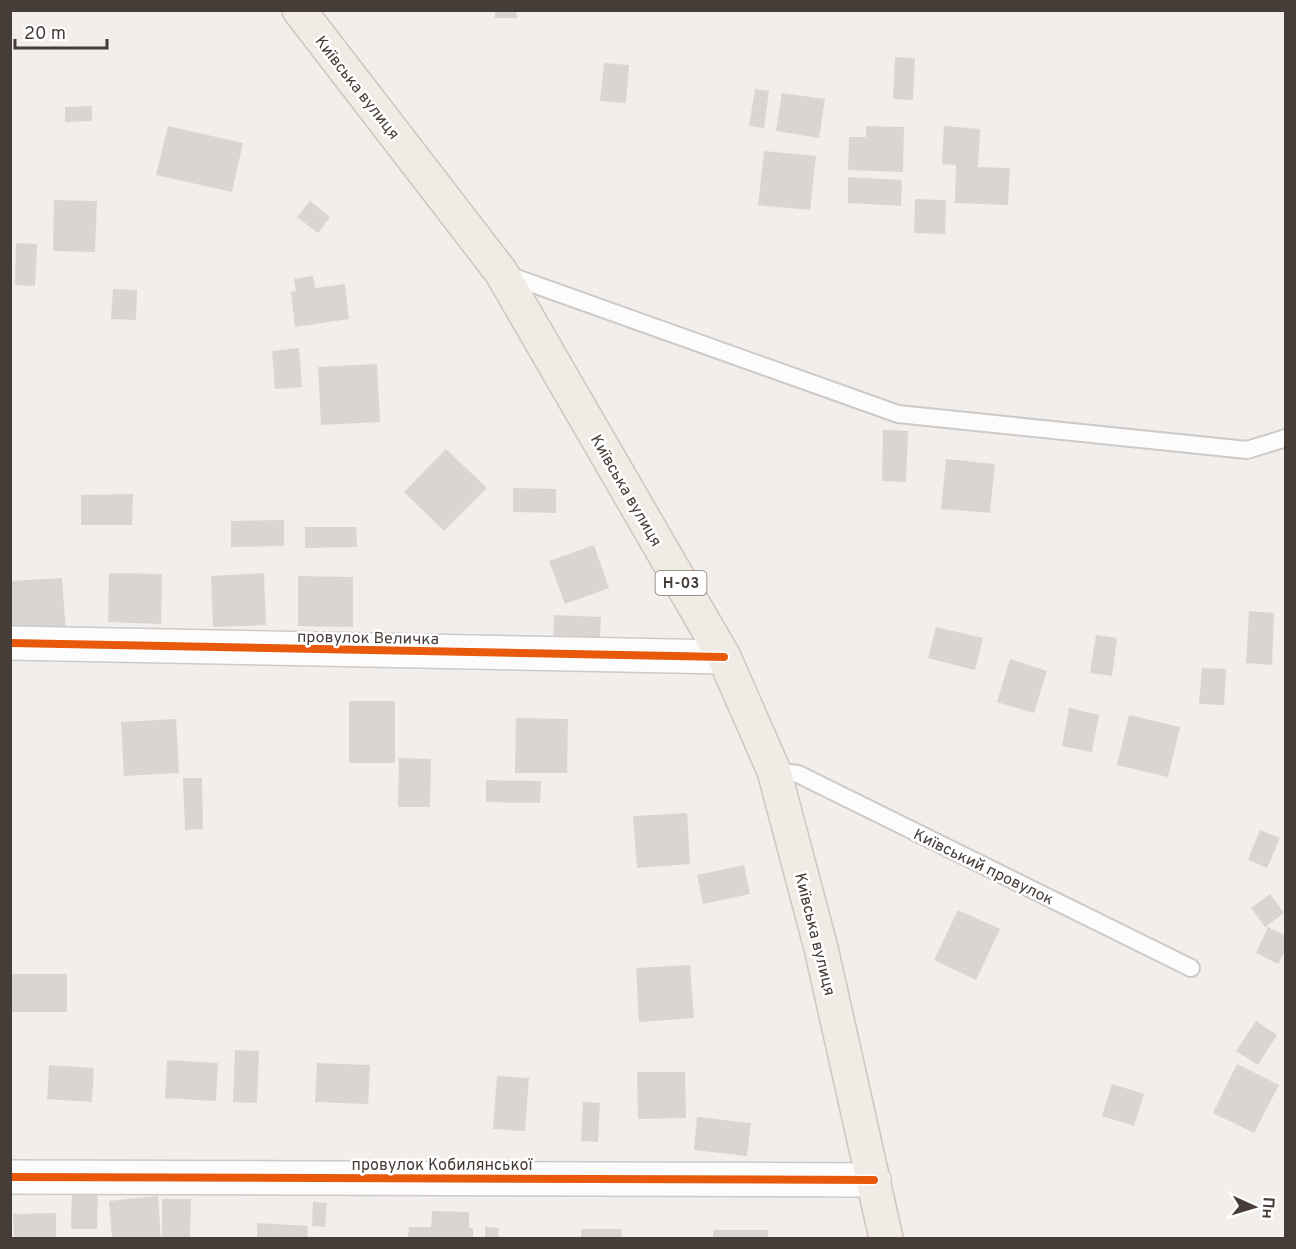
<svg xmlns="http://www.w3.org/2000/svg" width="1296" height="1249" font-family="Overpass,sans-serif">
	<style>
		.building { fill: #d9d5d3 }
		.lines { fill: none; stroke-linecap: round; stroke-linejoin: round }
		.lane-casing { stroke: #cdcac8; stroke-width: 20 }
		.street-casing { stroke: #cdcac8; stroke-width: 36 }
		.primary-casing { stroke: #d1c5bc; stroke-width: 36 }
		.lane { stroke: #fdfcfc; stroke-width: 16 }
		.street { stroke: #fdfcfc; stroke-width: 33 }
		.primary { stroke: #f0ebe5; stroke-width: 33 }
		.cycleway-casing { stroke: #fff; stroke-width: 11 }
		.cycleway { stroke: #e8590c; stroke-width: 8 }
		.labels { text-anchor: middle; stroke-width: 5; stroke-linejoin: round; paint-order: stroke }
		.shield { fill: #fff; stroke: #7e7774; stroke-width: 1.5 }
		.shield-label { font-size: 15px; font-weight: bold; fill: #463d39 }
		.street-label { font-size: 16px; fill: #463d39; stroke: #fff }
	</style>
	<rect width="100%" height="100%" fill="#f1eeec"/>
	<!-- building -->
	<path class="building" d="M 495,10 L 516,10 L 517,18 L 495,18 Z
		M 895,57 L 915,58 L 913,100 L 893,99 Z
		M 604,63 L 629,65 L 626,103 L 600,101 Z
		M 755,89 L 769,91 L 764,128 L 749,126 Z
		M 782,93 L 825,99 L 819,138 L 776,131 Z
		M 92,106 L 92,121 L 65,122 L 65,107 Z
		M 168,126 L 243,143 L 232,192 L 156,175 Z
		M 866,126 L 904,127 L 903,172 L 848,170 L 849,137 L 866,137 Z
		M 944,126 L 980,129 L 978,167 L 1010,168 L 1008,205 L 955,203 L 956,165 L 942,164 Z
		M 764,151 L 816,156 L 810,210 L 758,205 Z
		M 848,177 L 902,180 L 901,206 L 848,203 Z
		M 915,199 L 946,200 L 945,234 L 914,233 Z
		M 54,200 L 97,201 L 95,252 L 53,251 Z
		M 310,201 L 330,217 L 318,233 L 297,217 Z
		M 16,243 L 37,244 L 35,286 L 15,285 Z
		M 313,276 L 315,288 L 345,284 L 349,319 L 295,327 L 291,292 L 296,291 L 294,279 Z
		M 113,289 L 137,290 L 136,320 L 111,319 Z
		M 299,348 L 302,387 L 275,389 L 272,351 Z
		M 377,364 L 380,422 L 321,425 L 318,367 Z
		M 883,430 L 908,431 L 906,482 L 882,481 Z
		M 446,449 L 487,488 L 444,531 L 404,492 Z
		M 946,459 L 995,464 L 990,513 L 941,509 Z
		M 513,488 L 556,489 L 556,513 L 513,512 Z
		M 133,494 L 132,525 L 81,525 L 81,495 Z
		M 284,520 L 284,546 L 231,547 L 231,521 Z
		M 305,527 L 356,527 L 357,547 L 305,548 Z
		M 594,545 L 609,588 L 565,604 L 549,561 Z
		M 109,573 L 162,574 L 161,624 L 108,622 Z
		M 264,573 L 266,625 L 213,627 L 211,576 Z
		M 298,576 L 353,577 L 353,627 L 298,626 Z
		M 62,578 L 66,633 L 10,636 L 10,581 Z
		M 1249,611 L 1274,613 L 1272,665 L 1246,663 Z
		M 554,615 L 601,617 L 599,652 L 553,650 Z
		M 936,627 L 983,638 L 975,670 L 928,658 Z
		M 1096,635 L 1117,638 L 1112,676 L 1090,673 Z
		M 1010,659 L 1047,671 L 1034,713 L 997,702 Z
		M 1202,668 L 1226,669 L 1224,705 L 1199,704 Z
		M 349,701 L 395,701 L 395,763 L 349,763 Z
		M 1069,708 L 1099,715 L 1092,752 L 1062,746 Z
		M 1129,715 L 1180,727 L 1168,777 L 1117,765 Z
		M 516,718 L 568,719 L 567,773 L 515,773 Z
		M 176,719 L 179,773 L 124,776 L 121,722 Z
		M 399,758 L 431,759 L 430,807 L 398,807 Z
		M 183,778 L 202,778 L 203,829 L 185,830 Z
		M 486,780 L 541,781 L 540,803 L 486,802 Z
		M 687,813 L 690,864 L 637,868 L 633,816 Z
		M 1260,830 L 1280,838 L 1267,868 L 1248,860 Z
		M 744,865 L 750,894 L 703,904 L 697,875 Z
		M 1270,894 L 1284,913 L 1265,927 L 1251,908 Z
		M 958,910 L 1000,929 L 976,980 L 934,960 Z
		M 1268,927 L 1286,936 L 1286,949 L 1278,964 L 1256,953 Z
		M 690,965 L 694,1018 L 639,1022 L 636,968 Z
		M 10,974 L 67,974 L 67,1012 L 10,1012 Z
		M 1256,1021 L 1277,1035 L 1258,1065 L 1236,1051 Z
		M 235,1050 L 259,1051 L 257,1103 L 233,1102 Z
		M 167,1060 L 218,1063 L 216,1101 L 165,1098 Z
		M 317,1063 L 370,1065 L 368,1104 L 315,1102 Z
		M 1237,1064 L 1279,1085 L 1254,1133 L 1213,1113 Z
		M 49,1065 L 94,1068 L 92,1102 L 47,1099 Z
		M 637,1072 L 685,1072 L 686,1118 L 638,1119 Z
		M 497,1076 L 529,1078 L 525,1131 L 493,1129 Z
		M 1112,1084 L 1144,1094 L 1134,1126 L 1102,1116 Z
		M 583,1102 L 600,1103 L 598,1142 L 581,1141 Z
		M 697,1117 L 751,1123 L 747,1156 L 694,1150 Z
		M 72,1183 L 98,1184 L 97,1229 L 71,1229 Z
		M 158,1196 L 161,1238 L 112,1238 L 109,1201 Z
		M 162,1199 L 191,1199 L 190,1238 L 162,1238 Z
		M 313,1202 L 327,1203 L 325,1227 L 312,1226 Z
		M 432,1211 L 469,1212 L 469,1228 L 473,1228 L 473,1238 L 408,1238 L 409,1227 L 431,1227 Z
		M 56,1213 L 56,1238 L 14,1238 L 13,1214 Z
		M 257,1223 L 308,1226 L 307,1238 L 257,1238 Z
		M 485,1227 L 499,1228 L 498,1238 L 485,1238 Z
		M 581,1229 L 621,1229 L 622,1238 L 581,1238 Z
		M 713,1230 L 768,1230 L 768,1238 L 713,1238 Z"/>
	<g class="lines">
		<defs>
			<path id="lane" d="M 505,274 L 898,414 L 1247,450 L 1286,438
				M 774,771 L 798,774 L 1191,968"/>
			<path id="street" d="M 10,643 L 724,657
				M 10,1177 L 874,1180"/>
			<path id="primary" d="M 299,10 L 501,272 L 724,657 L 774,771 L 821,948 L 886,1238"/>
		</defs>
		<!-- lane casing -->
		<use href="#lane" class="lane-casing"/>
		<!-- street casing -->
		<use href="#street" class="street-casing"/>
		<!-- primary casing -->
		<use href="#primary" class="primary-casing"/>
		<!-- lane -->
		<use href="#lane" class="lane"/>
		<!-- street -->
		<use href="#street" class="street"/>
		<!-- primary -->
		<use href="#primary" class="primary"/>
		<defs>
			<path id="cycleway" d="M 10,643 L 724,657
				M 10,1177 L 874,1180"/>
		</defs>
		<!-- cycleway casing -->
		<use href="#cycleway" class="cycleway-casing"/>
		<!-- cycleway -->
		<use href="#cycleway" class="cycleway"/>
	</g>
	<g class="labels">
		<!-- shield labels -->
		<rect class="shield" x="655.5" y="571" width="51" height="24" rx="4.5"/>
		<g class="shield-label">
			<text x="681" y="588">Н-03</text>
		</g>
		<!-- street labels -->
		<g class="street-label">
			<text transform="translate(358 87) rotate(52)" y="6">Київська вулиця</text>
			<text transform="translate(627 490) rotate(60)" y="6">Київська вулиця</text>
			<text transform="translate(368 637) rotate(1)" y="6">провулок Величка</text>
			<text transform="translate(984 866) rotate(26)" y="6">Київський провулок</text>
			<text transform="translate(816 934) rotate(76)" y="6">Київська вулиця</text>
			<text x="442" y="1170">провулок Кобилянської</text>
		</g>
	</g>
	<!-- border -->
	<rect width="1296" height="1249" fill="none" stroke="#463d39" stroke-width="24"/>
	<!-- north arrow -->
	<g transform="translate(1254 1207) rotate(94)" stroke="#ffffff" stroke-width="4.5" paint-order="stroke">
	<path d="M0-4.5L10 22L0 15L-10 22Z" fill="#463d39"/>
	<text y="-9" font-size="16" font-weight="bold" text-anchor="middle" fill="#463d39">Пн</text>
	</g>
	<!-- scale -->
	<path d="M15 39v9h92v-9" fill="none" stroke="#463d39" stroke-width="3"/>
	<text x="24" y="39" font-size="18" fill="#463d39" stroke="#ffffff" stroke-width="4.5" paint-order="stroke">20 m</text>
</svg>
